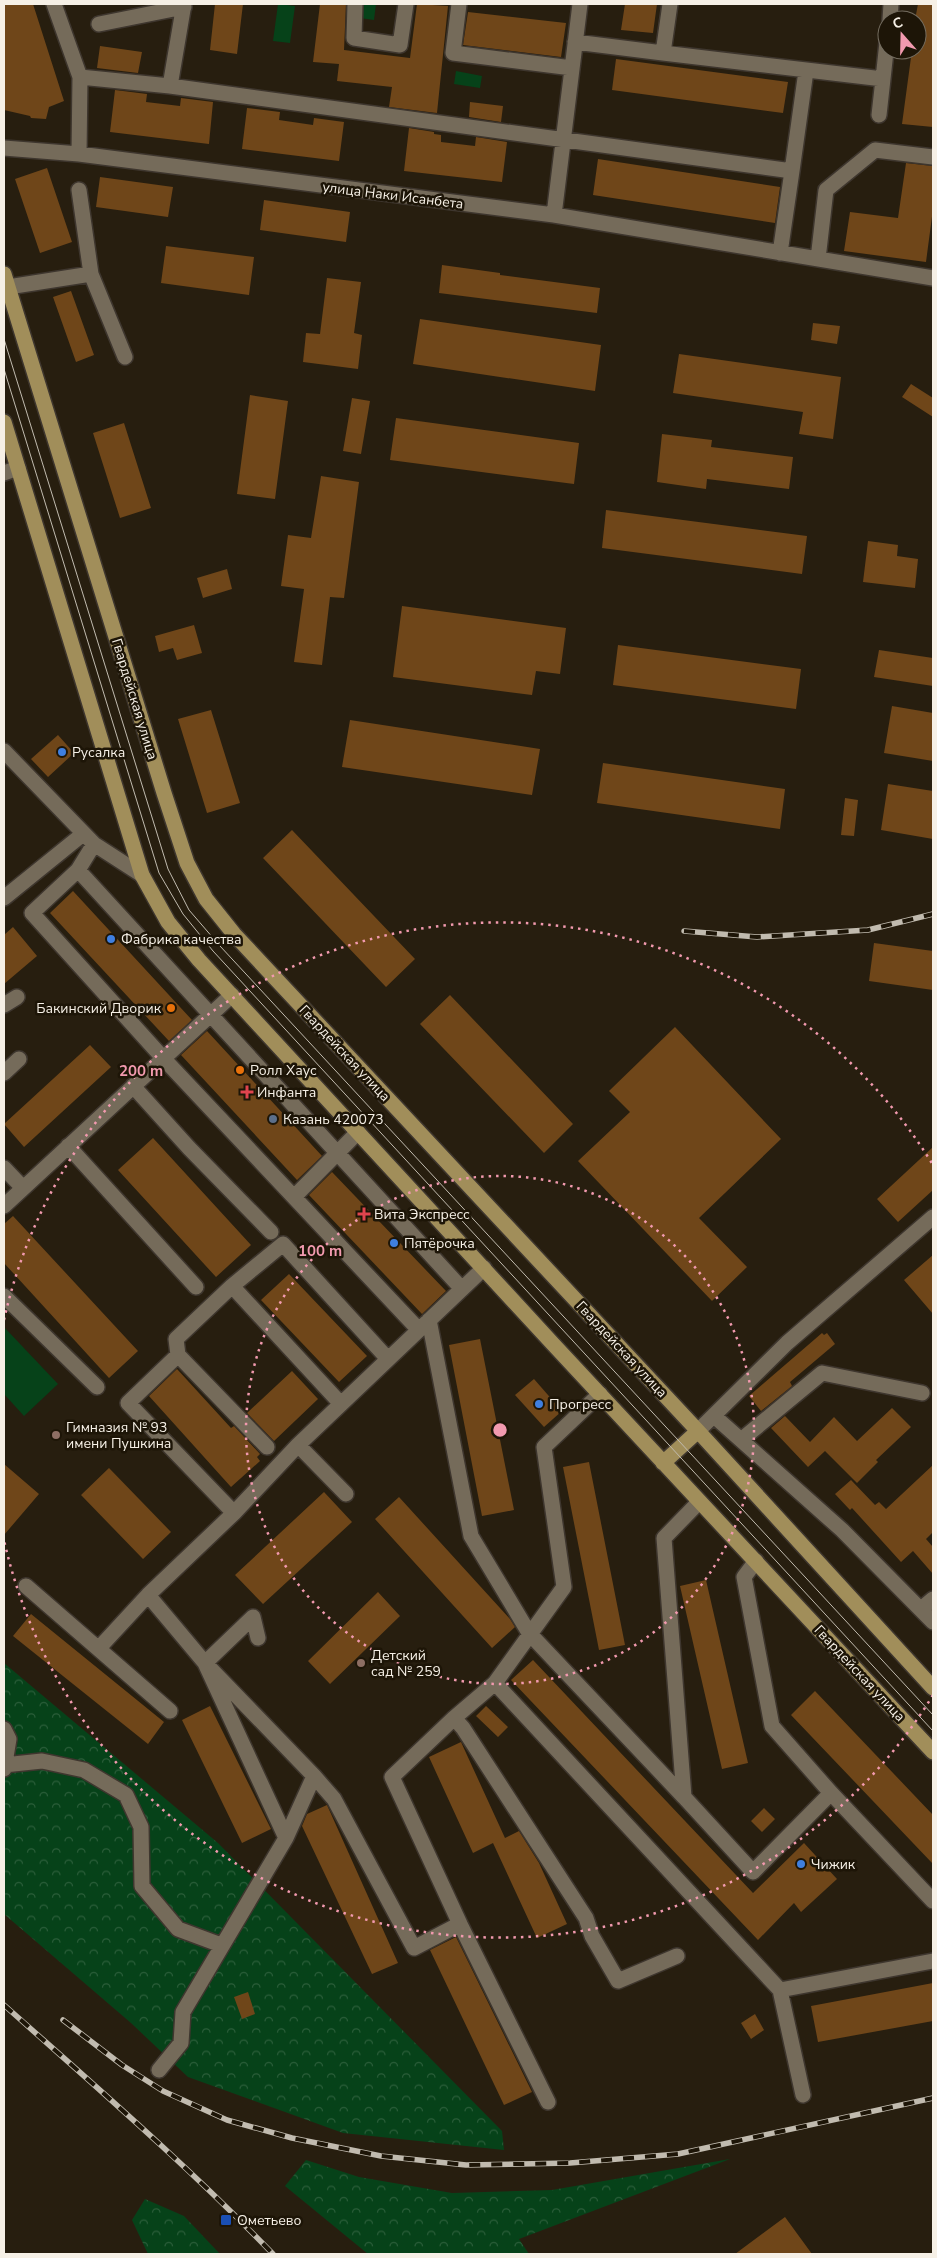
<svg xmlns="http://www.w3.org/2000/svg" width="937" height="2258" font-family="'Nunito Sans',sans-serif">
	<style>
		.forest { fill: url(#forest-crowns) }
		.park { fill: #064219 }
		.building { fill: #6f4619 }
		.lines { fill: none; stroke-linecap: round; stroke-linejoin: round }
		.minor-casing { stroke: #3e362e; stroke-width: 18 }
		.major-casing { stroke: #3e362e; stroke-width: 18 }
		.minor { stroke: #756b5a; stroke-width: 15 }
		.major { stroke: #a18e5a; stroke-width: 15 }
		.tram { stroke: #c1bbaf; stroke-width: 1 }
		.rail-casing { stroke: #c1bbaf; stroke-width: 5.5 }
		.rail { stroke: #1d1507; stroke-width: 4; stroke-dasharray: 11; stroke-linecap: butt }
		.ring { fill: none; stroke: #f29aaf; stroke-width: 2.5; stroke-dasharray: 2.5 5 }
		.shop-dot { fill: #3f7fe0; stroke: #1d1507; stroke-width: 2 }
		.food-dot { fill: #e8710a; stroke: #1d1507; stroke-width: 2 }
		.health-dot { fill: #e0444e; stroke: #1d1507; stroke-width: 2 }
		.service-dot { fill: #5c6f8a; stroke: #1d1507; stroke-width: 2 }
		.education-dot { fill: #8d6e63; stroke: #1d1507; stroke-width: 2 }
		.transit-dot { fill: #1a4fb4; stroke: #1d1507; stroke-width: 2 }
		.labels { text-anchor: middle; stroke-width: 5; stroke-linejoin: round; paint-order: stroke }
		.street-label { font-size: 14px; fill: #f6f0e6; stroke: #1d1507 }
		.poi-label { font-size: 14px; fill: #f6f0e6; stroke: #1d1507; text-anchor: start }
		.centre { fill: #f29aaf; stroke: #1d1507; stroke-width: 2.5 }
		.ring-label { font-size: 15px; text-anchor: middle; font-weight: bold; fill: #f29aaf; stroke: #1d1507; stroke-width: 5; stroke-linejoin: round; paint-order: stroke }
	</style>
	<defs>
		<pattern id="forest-crowns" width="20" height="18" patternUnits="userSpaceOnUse" patternTransform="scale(1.25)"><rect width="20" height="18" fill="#064219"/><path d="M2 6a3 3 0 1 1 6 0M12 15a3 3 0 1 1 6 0" fill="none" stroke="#2b5e3a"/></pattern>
	</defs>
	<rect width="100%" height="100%" fill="#271e0f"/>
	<!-- forest -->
	<path class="forest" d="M 4,1663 L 218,1843 L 502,2131 L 504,2150 L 343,2133 L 188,2077 L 131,2023 L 4,1914 Z
		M 730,2159 L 519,2239 L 529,2254 L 368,2254 L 285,2186 L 306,2160 L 359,2177 L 452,2193 L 552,2190 Z
		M 145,2199 L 184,2216 L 220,2254 L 148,2254 L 132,2220 Z"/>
	<!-- park -->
	<path class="park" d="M 278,4 L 295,6 L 290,43 L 273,41 Z
		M 361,4 L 376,4 L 374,20 L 360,18 Z
		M 456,71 L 482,76 L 480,88 L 454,84 Z
		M 4,1327 L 58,1384 L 24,1416 L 4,1394 Z"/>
	<!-- building -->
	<path class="building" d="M 4,4 L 33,4 L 64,101 L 49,107 L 46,119 L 31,118 L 30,116 L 4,110 Z
		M 215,4 L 243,4 L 237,54 L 210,50 Z
		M 320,4 L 346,4 L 344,50 L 410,58 L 417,4 L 448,6 L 437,113 L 389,107 L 392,87 L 337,81 L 339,64 L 313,62 Z
		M 625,4 L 657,4 L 653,33 L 621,30 Z
		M 918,4 L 933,4 L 933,127 L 902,124 L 912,50 L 917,50 L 915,20 Z
		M 468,12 L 566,23 L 561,57 L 463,45 Z
		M 100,46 L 142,52 L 138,73 L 97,68 Z
		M 616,59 L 788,82 L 783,113 L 612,90 Z
		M 115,90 L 147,94 L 146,102 L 180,106 L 181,98 L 213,102 L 209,144 L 110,132 Z
		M 470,102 L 503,106 L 501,122 L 469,117 Z
		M 247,108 L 280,112 L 279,120 L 313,125 L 314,118 L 344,122 L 339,161 L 242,149 Z
		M 409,128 L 434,132 L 434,134 L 441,135 L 441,142 L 475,146 L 476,137 L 507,142 L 502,182 L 404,171 Z
		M 598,159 L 780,187 L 775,223 L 593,195 Z
		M 906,163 L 933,166 L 933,209 L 926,262 L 844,251 L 850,212 L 898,218 Z
		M 47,168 L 72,242 L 40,253 L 15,179 Z
		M 100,177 L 173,187 L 168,217 L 96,207 Z
		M 264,200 L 350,212 L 346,242 L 260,230 Z
		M 166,246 L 254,257 L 249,295 L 161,283 Z
		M 442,265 L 500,273 L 500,275 L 600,288 L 597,313 L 439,293 Z
		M 327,278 L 361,282 L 354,333 L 362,335 L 358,369 L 303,362 L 306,333 L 320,334 Z
		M 71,291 L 94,355 L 76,362 L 53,297 Z
		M 420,319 L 601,345 L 595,391 L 413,364 Z
		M 813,323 L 840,326 L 837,344 L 811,340 Z
		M 679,354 L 841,377 L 833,439 L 799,434 L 803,412 L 673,393 Z
		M 911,384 L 933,398 L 933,417 L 902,397 Z
		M 250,395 L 288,401 L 275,499 L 237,494 Z
		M 352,398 L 370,401 L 361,454 L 343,451 Z
		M 396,418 L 579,443 L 574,484 L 390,460 Z
		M 124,423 L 151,508 L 120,518 L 93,433 Z
		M 662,434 L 712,440 L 711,447 L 793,457 L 789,489 L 707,479 L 706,489 L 657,482 Z
		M 321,476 L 359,482 L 344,598 L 330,597 L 322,665 L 294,662 L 304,589 L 281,586 L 288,535 L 311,538 Z
		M 606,510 L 807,536 L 802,574 L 602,548 Z
		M 868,541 L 898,545 L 897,556 L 918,559 L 915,588 L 863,582 Z
		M 227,569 L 232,589 L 203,598 L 197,578 Z
		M 402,606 L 566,628 L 560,674 L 536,671 L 532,695 L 393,677 Z
		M 194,625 L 202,653 L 177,660 L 173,648 L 159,652 L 155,636 Z
		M 618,645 L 801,669 L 796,709 L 613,685 Z
		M 879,650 L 933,658 L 933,686 L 874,677 Z
		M 892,706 L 933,713 L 933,761 L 884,753 Z
		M 211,710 L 240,803 L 207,813 L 178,719 Z
		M 350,720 L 540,749 L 532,795 L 342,767 Z
		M 58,735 L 74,753 L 48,777 L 31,759 Z
		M 603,763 L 785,789 L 780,829 L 597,803 Z
		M 888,784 L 933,791 L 933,839 L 881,830 Z
		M 845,798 L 858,800 L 854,836 L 841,835 Z
		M 292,830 L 415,959 L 386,987 L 263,858 Z
		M 73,891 L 192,1020 L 169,1041 L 50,913 Z
		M 13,927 L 37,956 L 4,984 L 4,935 Z
		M 874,943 L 933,951 L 933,990 L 869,981 Z
		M 450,995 L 573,1124 L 544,1153 L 420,1024 Z
		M 675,1027 L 781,1139 L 699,1218 L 747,1267 L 712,1301 L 578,1161 L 630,1112 L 609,1091 Z
		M 207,1031 L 322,1156 L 297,1180 L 181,1055 Z
		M 90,1045 L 111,1067 L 24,1147 L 4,1124 Z
		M 153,1138 L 251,1245 L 216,1277 L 118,1170 Z
		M 933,1147 L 933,1190 L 898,1222 L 877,1199 Z
		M 332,1172 L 446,1291 L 422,1314 L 309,1195 Z
		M 13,1216 L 138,1351 L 109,1378 L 4,1263 L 4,1224 Z
		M 933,1255 L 933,1314 L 904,1280 Z
		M 289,1274 L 367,1356 L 339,1382 L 261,1300 Z
		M 822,1333 L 824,1335 L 827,1333 L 835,1344 L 790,1382 L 792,1386 L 761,1411 L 749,1396 Z
		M 480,1339 L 514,1510 L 482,1516 L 449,1345 Z
		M 177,1369 L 231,1428 L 234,1426 L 260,1454 L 257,1457 L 260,1461 L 231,1487 L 149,1396 Z
		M 292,1371 L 318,1399 L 274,1441 L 247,1413 Z
		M 534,1379 L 562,1411 L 544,1427 L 515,1395 Z
		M 892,1408 L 911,1427 L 876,1460 L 878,1462 L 857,1483 L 825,1451 L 808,1467 L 771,1428 L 785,1416 L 810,1442 L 834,1417 L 857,1441 Z
		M 589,1462 L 625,1645 L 599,1650 L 563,1467 Z
		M 4,1464 L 39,1494 L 4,1535 Z
		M 933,1465 L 933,1532 L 926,1539 L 933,1547 L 933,1574 L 913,1551 L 901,1562 L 852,1508 L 850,1510 L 835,1494 L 851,1480 L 875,1505 L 879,1502 L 886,1509 Z
		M 109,1468 L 171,1532 L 143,1559 L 81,1495 Z
		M 324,1492 L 352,1522 L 263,1604 L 235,1575 Z
		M 399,1497 L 510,1619 L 515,1627 L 492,1648 L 375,1519 Z
		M 706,1580 L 748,1763 L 722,1769 L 680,1586 Z
		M 378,1592 L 400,1616 L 330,1684 L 308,1661 Z
		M 31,1614 L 164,1722 L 148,1744 L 13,1636 Z
		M 533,1660 L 753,1893 L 804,1843 L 837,1879 L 801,1912 L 794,1903 L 758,1940 L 511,1680 Z
		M 815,1691 L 933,1815 L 933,1864 L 791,1715 Z
		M 210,1706 L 271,1829 L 242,1843 L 182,1720 Z
		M 486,1706 L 508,1727 L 498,1737 L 476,1716 Z
		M 461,1742 L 505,1838 L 519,1831 L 539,1863 L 567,1924 L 537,1938 L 493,1843 L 473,1853 L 429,1757 Z
		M 327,1805 L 398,1963 L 372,1974 L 302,1826 L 307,1814 Z
		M 764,1808 L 775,1819 L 762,1832 L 751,1821 Z
		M 456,1937 L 532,2092 L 504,2105 L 430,1950 Z
		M 933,1983 L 933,2021 L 818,2042 L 811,2006 Z
		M 248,1992 L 255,2014 L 242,2019 L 234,1997 Z
		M 755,2014 L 764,2030 L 751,2039 L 741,2023 Z
		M 785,2217 L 812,2254 L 735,2254 Z"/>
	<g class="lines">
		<defs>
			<path id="minor" d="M 54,4 L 80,77
				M 355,4 L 354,38 L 400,45 L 406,4
				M 459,4 L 453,53 L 572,68
				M 890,20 L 891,4
				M 99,24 L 184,7
				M 575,42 L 663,53 L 670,4
				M 663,53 L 883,79 L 887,42
				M 170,86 L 792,171 L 780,253
				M 879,115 L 883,79
				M 4,148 L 79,154 L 554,215 L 933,278
				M 79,154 L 80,77 L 170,86 L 184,4
				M 792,171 L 806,71
				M 554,215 L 580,4
				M 818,259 L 826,190 L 875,150 L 933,157
				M 91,274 L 125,357
				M 8,287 L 91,274 L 79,190
				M 4,473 L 18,468
				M 4,751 L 94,844 L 142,875
				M 94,844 L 78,870 L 462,1289
				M 78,870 L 32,913 L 163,1058 L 419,1330
				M 4,898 L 83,834
				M 4,1005 L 17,997
				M 4,1073 L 19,1059
				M 133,1086 L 189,1148 L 271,1232
				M 68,1146 L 196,1287
				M 4,1168 L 23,1188
				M 294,1197 L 358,1132
				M 4,1206 L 232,995
				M 232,1286 L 283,1244 L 388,1359
				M 4,1296 L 97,1387
				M 429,1320 L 471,1536 L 529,1633 L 684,1797
				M 178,1355 L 176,1339 L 232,1286 L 341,1404
				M 714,1416 L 842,1530 L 933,1622
				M 698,1431 L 787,1343 L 933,1217
				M 741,1440 L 822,1373 L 922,1393
				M 298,1445 L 346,1494
				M 267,1447 L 178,1355 L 128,1403 L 234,1513 L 148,1595 L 205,1663 L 314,1776 L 334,1799 L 414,1948 L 460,1924 L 548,2102
				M 699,1502 L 664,1538 L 684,1797 L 753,1872 L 831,1793
				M 234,1513 L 298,1445 L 484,1268
				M 756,1561 L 744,1577 L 772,1726 L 831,1793 L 933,1901
				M 26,1586 L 170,1711
				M 921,1609 L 933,1599
				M 258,1638 L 253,1617 L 205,1663 L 286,1838
				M 99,1648 L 148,1595
				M 495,1683 L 780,1990 L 933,1961
				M 454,1718 L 463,1728 L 586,1918 L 592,1936 L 618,1981 L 677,1956
				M 4,1729 L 9,1739 L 4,1769
				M 4,1765 L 42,1761 L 84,1770 L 126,1795 L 141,1827 L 142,1886 L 178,1929 L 221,1945
				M 460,1924 L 392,1777 L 454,1718 L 495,1683 L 564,1587 L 544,1447 L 600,1394
				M 780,1990 L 803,2095
				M 159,2070 L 181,2043 L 183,2012 L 286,1838 L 314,1776"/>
			<path id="major" d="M 4,274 L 164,793 L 187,863 L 206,899 L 234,934 L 698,1431 L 933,1688
				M 4,422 L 142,875 L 168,922 L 199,960 L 553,1344 L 933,1752
				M 663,1463 L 698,1431"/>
		</defs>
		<!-- minor casing -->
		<use href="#minor" class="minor-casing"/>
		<!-- major casing -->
		<use href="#major" class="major-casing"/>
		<!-- minor -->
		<use href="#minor" class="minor"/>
		<!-- major -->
		<use href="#major" class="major"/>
		<!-- tram -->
		<path class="tram" d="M 4,339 L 168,869 L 189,910 L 220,946 L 933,1715
			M 4,369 L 159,873 L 183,914 L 213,951 L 933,1731"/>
		<defs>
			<path id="rail" d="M 684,931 L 757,937 L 868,930 L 933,914
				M 4,2005 C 95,2086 188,2166 273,2254
				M 63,2020 L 122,2065 L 163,2091 L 227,2120 L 292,2138 L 381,2156 L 466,2165 L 570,2163 L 678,2154 L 933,2098"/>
		</defs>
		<!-- rail casing -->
		<use href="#rail" class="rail-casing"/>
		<!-- rail -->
		<use href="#rail" class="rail"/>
	</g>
	<!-- distance rings -->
	<g class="ring">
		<circle cx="500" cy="1430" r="254"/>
		<path d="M933 1695A508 508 0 0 1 4 1540M4 1320A508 508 0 0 1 933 1165"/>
	</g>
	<!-- markers -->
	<g class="shop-dot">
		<circle cx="62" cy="752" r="5"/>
		<circle cx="111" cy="939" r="5"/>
		<circle cx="394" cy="1243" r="5"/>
		<circle cx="539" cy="1404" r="5"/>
		<circle cx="801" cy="1864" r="5"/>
	</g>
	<g class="food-dot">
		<circle cx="171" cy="1008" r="5"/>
		<circle cx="240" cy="1070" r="5"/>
	</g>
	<g class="health-dot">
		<path d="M244.5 1084.5h5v5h5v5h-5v5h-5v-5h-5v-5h5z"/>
		<path d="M361.5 1206.5h5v5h5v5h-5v5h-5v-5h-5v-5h5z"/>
	</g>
	<circle class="service-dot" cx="273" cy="1119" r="5"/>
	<g class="education-dot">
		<circle cx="56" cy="1435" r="5"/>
		<circle cx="361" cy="1663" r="5"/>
	</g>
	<rect class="transit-dot" x="220" y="2214" width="12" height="12" rx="2.5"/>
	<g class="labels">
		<!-- street labels -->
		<g class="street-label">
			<text transform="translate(393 195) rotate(7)" y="5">улица Наки Исанбета</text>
			<text transform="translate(135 699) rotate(73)" y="5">Гвардейская улица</text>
			<text transform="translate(345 1053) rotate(47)" y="5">Гвардейская улица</text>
			<text transform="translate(622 1349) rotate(47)" y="5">Гвардейская улица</text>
			<text transform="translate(860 1673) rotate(47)" y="5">Гвардейская улица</text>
		</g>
		<!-- poi labels -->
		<g class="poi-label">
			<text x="72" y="757">Русалка</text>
			<text x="121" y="944">Фабрика качества</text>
			<text x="161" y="1013" text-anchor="end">Бакинский Дворик</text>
			<text x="250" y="1075">Ролл Хаус</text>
			<text x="257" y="1097">Инфанта</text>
			<text x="283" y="1124">Казань 420073</text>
			<text x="374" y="1219">Вита Экспресс</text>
			<text x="404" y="1248">Пятёрочка</text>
			<text x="549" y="1409">Прогресс</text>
			<text x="66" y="1432">Гимназия № 93<tspan x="66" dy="16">имени Пушкина</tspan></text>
			<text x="371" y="1660">Детский<tspan x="371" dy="16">сад № 259</tspan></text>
			<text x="811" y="1869">Чижик</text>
			<text x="237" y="2225">Ометьево</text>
		</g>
	</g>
	<circle cx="500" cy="1430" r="8" class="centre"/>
	<g class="ring-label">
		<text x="141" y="1076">200 m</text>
		<text x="320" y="1256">100 m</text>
	</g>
	<!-- border -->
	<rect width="937" height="2258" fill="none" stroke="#f6f0e6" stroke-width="10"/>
	<!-- north arrow -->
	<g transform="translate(902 35) rotate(340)"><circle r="24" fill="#1d1507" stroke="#746d60"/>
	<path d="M0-4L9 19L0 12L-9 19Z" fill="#f29aaf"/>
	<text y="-8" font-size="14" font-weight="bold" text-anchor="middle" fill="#f6f0e6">С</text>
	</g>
</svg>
